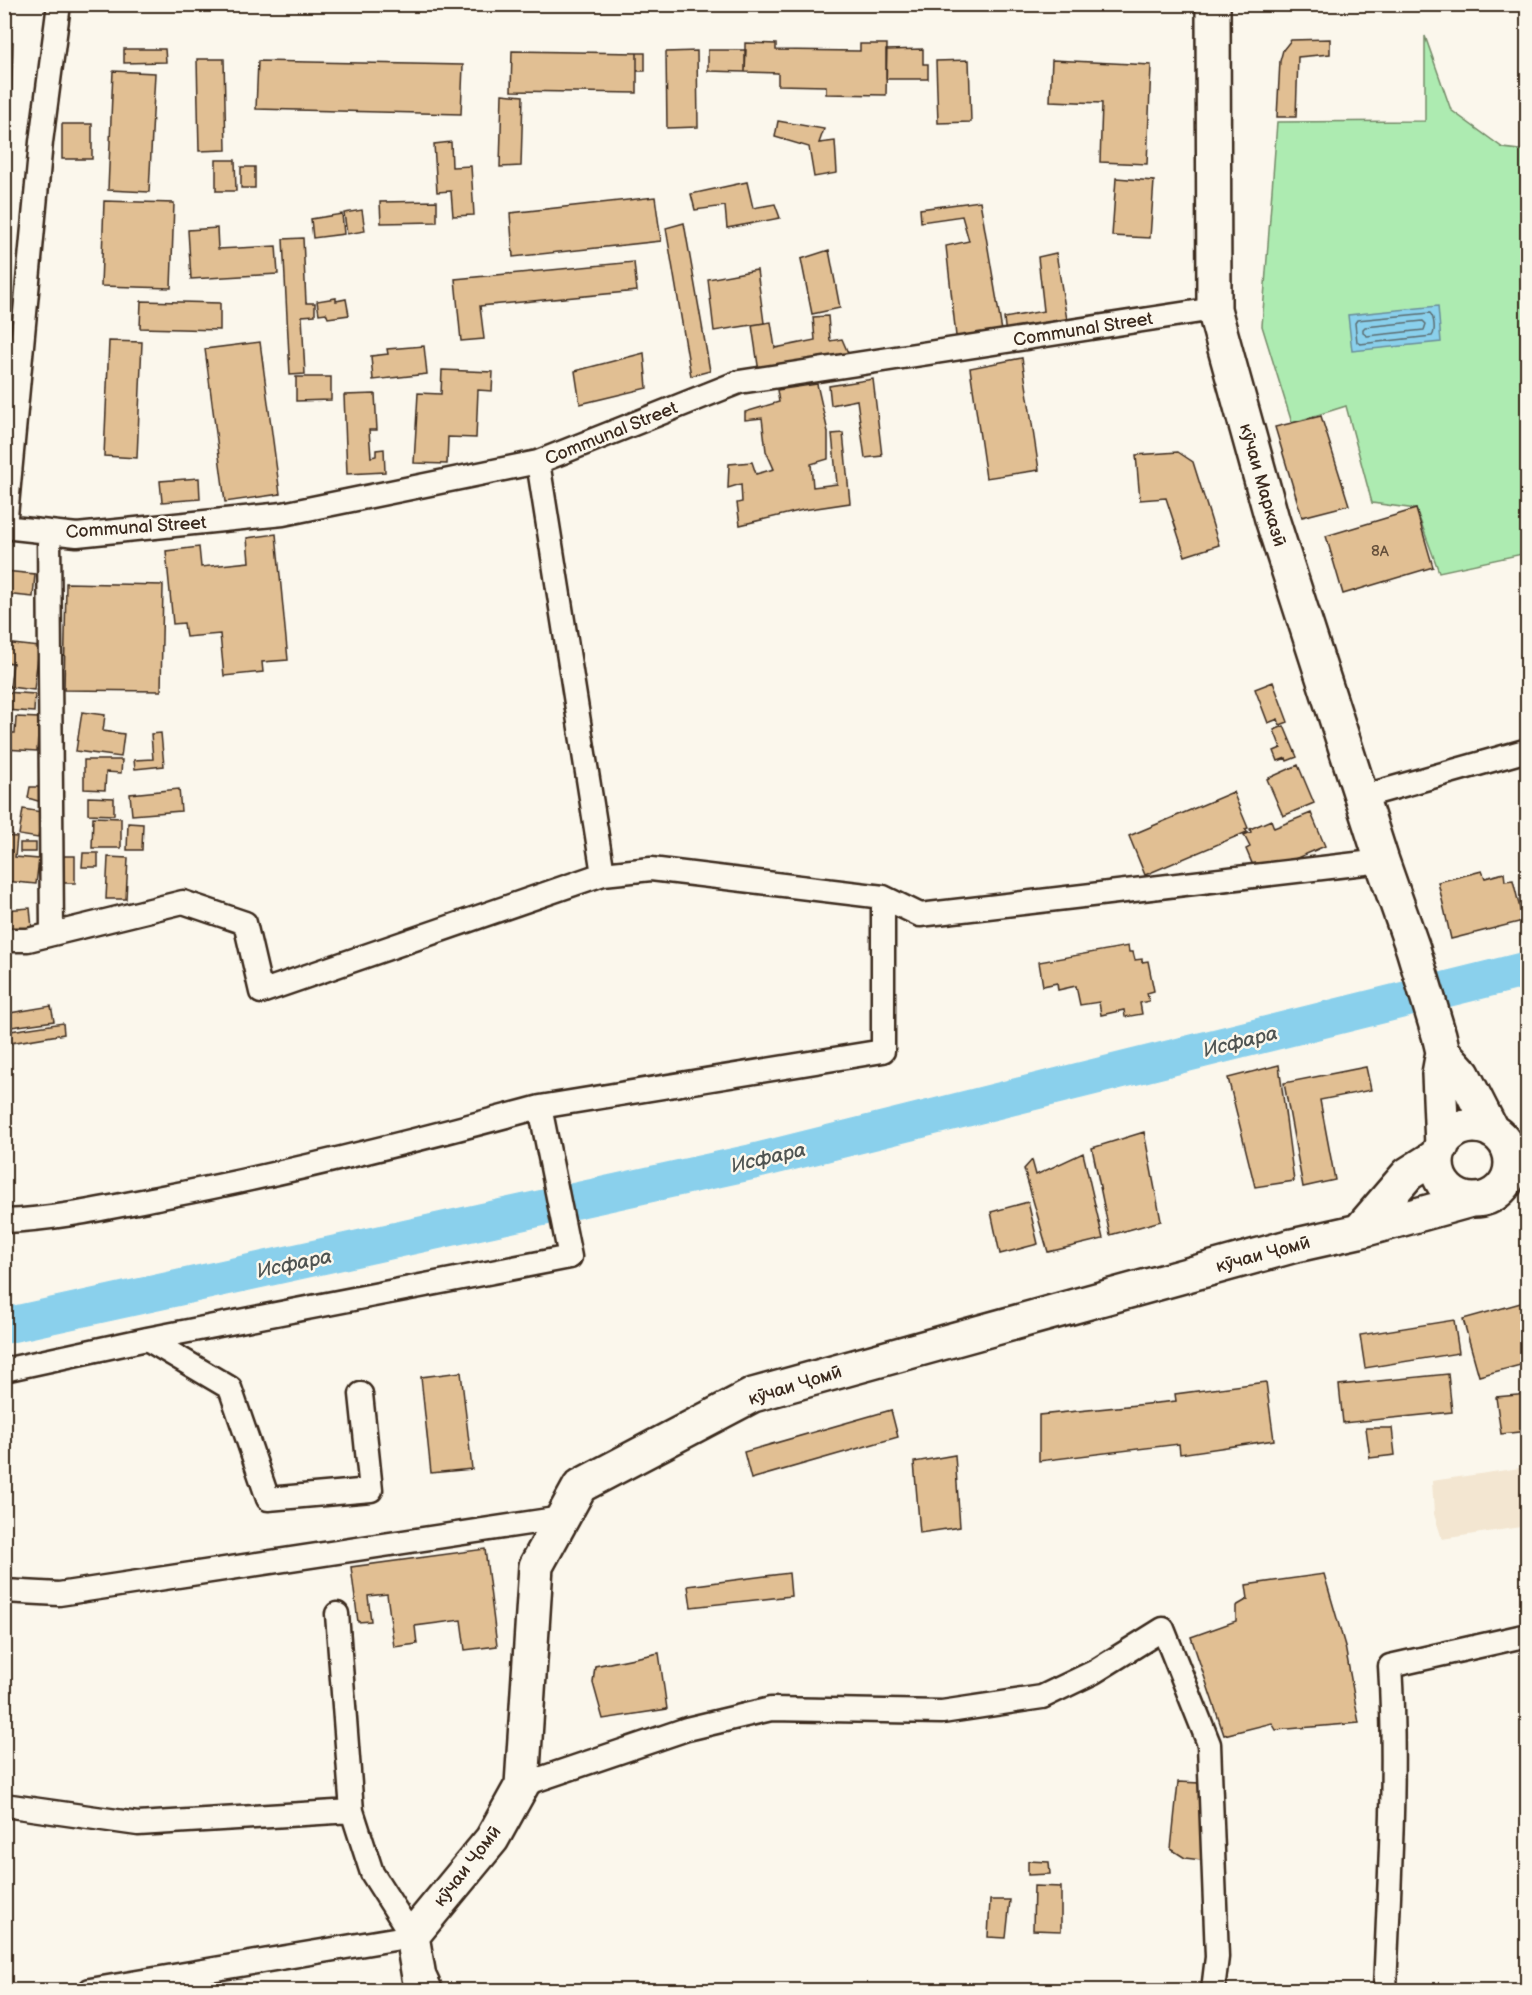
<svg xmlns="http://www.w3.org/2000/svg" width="1532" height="1995" font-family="'Balsamiq Sans',sans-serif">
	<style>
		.built { fill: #f3e6d1 }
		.green { fill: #adebb1; stroke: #748a68; stroke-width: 1.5 }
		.water { fill: #8ad0ec; stroke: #6a8e9a; stroke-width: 1.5 }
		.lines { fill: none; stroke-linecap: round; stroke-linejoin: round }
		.shore { stroke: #5b6c70; stroke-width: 1.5 }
		.river { stroke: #8ad0ec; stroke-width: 36 }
		.building { fill: #e1bf93; stroke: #3b2a1e; stroke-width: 1.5 }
		.minor-casing { stroke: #3b2a1e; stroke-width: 27 }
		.secondary-casing { stroke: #3b2a1e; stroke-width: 38 }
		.minor { stroke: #fbf7ec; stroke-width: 22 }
		.secondary { stroke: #fbf7ec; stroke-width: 33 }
		.labels { text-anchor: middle; stroke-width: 5; stroke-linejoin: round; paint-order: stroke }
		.number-label { font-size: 15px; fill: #644f3b }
		.street-label { font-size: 18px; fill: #3b2a1e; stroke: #fbf7ec }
		.water-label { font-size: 20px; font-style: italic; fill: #4f5452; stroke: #fbf7ec }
	</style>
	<rect width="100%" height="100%" fill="#fbf7ec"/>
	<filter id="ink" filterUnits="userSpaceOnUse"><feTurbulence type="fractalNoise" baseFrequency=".0167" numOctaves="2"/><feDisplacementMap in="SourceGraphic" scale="12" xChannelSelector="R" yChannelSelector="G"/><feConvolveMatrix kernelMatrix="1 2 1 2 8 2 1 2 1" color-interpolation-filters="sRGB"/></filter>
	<g filter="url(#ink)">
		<!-- built -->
		<path class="built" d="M 1527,1467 L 1527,1526 L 1442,1539 L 1434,1514 L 1432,1481 Z"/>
		<!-- green -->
		<path class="green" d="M 1425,36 L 1451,110 L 1503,148 L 1527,151 L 1527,553 L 1439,572 L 1416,509 L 1372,503 L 1346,406 L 1292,423 L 1262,326 L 1277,122 L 1425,121 Z"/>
		<!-- water -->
		<path class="water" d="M 1438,306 L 1441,342 L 1352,351 L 1348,315 Z"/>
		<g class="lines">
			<!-- shore -->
			<path class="shore" d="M 1430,313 C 1434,317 1436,331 1432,336 L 1360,344 L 1357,342 L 1355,323 L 1357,320 Z
				M 1423,321 L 1426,324 L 1424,330 L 1367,336 L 1363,333 L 1363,329 L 1365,327 Z"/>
			<!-- river -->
			<path class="river" d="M 4,1326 L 752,1162 L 1528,969"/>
		</g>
		<!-- building -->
		<path class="building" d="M 1330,39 L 1330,54 L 1298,57 L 1296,117 L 1277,117 L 1280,61 L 1283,50 L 1291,40 Z
			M 4,41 L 13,42 L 10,156 L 4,156 Z
			M 745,43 L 776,44 L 776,50 L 860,51 L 860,44 L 887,44 L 886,95 L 826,94 L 826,86 L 778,85 L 778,73 L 745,72 Z
			M 124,49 L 165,49 L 166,62 L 124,63 Z
			M 923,49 L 923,64 L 928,64 L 928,79 L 886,79 L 886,50 Z
			M 708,50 L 746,50 L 745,72 L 708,71 Z
			M 512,51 L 637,53 L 637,93 L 511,91 Z
			M 697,51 L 698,127 L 667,128 L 666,52 Z
			M 637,53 L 645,53 L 645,71 L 637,71 Z
			M 197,59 L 224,59 L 226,150 L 199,151 Z
			M 969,60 L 971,122 L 938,123 L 936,61 Z
			M 1052,60 L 1151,65 L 1147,164 L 1100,162 L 1102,103 L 1050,101 Z
			M 258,61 L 463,65 L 461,114 L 256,109 Z
			M 113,71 L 155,73 L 149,192 L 108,190 Z
			M 502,94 L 523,96 L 521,166 L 500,167 Z
			M 778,121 L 824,129 L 819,143 L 835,141 L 837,173 L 814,177 L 809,147 L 775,137 Z
			M 62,124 L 92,124 L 92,159 L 62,159 Z
			M 451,142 L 452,167 L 471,166 L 474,215 L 453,216 L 451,191 L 437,192 L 434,144 Z
			M 216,160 L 235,160 L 236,191 L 216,191 Z
			M 241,167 L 255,167 L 255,188 L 241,188 Z
			M 1116,178 L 1154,181 L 1150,238 L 1112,236 Z
			M 747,182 L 753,208 L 775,204 L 780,218 L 727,228 L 725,206 L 695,210 L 691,194 Z
			M 655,197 L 661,241 L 513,257 L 510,213 Z
			M 104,201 L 174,203 L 171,288 L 101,286 Z
			M 437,201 L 437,222 L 381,223 L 380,202 Z
			M 980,201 L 1003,337 L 957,345 L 946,246 L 969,241 L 962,216 L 921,222 L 920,209 Z
			M 362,210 L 365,231 L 347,234 L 344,213 Z
			M 342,214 L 344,234 L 313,238 L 311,219 Z
			M 684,223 L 710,371 L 691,376 L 666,228 Z
			M 217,228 L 218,249 L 276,246 L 278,274 L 191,279 L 188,230 Z
			M 303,238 L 306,303 L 315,303 L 315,315 L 302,316 L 305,374 L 290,375 L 283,239 Z
			M 829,250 L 840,308 L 812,314 L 801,259 Z
			M 1056,253 L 1068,326 L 1006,336 L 1004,318 L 1044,311 L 1038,257 Z
			M 634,262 L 637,291 L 480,306 L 484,339 L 461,341 L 455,279 Z
			M 757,270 L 764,323 L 714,331 L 708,279 Z
			M 336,298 L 336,301 L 346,299 L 349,315 L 328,318 L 326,313 L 319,314 L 317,301 Z
			M 141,301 L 220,303 L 220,330 L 140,328 Z
			M 828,316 L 830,341 L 842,339 L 848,353 L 759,372 L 752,325 L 771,322 L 775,348 L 815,340 L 813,317 Z
			M 109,341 L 142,342 L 137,458 L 104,456 Z
			M 260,342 L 280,494 L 225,502 L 205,349 Z
			M 424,346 L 427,374 L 373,380 L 371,356 L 388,354 L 387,349 Z
			M 644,353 L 647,388 L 580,404 L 575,371 Z
			M 1022,358 L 1039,470 L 986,478 L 970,368 Z
			M 442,370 L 493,372 L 492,391 L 478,390 L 476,438 L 448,437 L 447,464 L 414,463 L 418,393 L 441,394 Z
			M 296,377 L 331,377 L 331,400 L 296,401 Z
			M 873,379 L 882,456 L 865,458 L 857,400 L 831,405 L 829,386 Z
			M 817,384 L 828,432 L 828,459 L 811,464 L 813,487 L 837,484 L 832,434 L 843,433 L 850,503 L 803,510 L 740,525 L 737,503 L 742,502 L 741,484 L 728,488 L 729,464 L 752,462 L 756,474 L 774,469 L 766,451 L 762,418 L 745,420 L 745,412 L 779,402 L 777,390 Z
			M 375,394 L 377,430 L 369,430 L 371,457 L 376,456 L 376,450 L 384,449 L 385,472 L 347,474 L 344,395 Z
			M 1321,416 L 1349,505 L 1302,517 L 1275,427 Z
			M 1178,452 L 1193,462 L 1219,545 L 1185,556 L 1166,498 L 1140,500 L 1136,455 Z
			M 199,478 L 200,499 L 162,502 L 160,481 Z
			M 1416,509 L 1433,567 L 1343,594 L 1326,536 Z
			M 276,534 L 288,660 L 262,662 L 263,672 L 224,676 L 220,634 L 186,637 L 184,623 L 173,624 L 166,551 L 199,547 L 201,567 L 249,562 L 247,538 Z
			M 4,571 L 35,574 L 33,597 L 4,594 Z
			M 66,583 L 163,585 L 161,691 L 64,690 Z
			M 4,643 L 39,647 L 34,690 L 10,687 L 13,663 L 4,662 Z
			M 1273,682 L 1288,722 L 1280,725 L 1278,719 L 1268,723 L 1255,689 Z
			M 4,692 L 35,694 L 34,712 L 4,710 Z
			M 82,712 L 105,715 L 103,731 L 124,734 L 121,757 L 76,751 Z
			M 16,717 L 39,718 L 37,751 L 4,749 L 4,733 L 15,733 Z
			M 1284,726 L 1297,757 L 1287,761 L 1286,758 L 1278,761 L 1274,751 L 1281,748 L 1274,730 Z
			M 161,733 L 164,766 L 135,769 L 134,760 L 153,759 L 151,734 Z
			M 84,760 L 122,760 L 121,773 L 106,772 L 105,790 L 84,789 Z
			M 1298,765 L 1314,803 L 1283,816 L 1267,779 Z
			M 30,787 L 41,787 L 41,802 L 28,798 Z
			M 179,789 L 181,811 L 132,815 L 130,794 Z
			M 1233,792 L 1248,828 L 1245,829 L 1247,832 L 1145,875 L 1129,836 Z
			M 88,797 L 114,798 L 114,815 L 88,814 Z
			M 23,809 L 42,812 L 38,838 L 19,835 Z
			M 1311,813 L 1325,846 L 1257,875 L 1246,849 L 1250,847 L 1244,835 L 1251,832 L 1250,829 L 1271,820 L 1274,828 Z
			M 93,817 L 121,818 L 121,848 L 92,848 Z
			M 128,823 L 143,824 L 142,850 L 127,850 Z
			M 4,836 L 17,837 L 15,857 L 39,859 L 36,884 L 4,881 Z
			M 20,843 L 36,843 L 36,852 L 20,852 Z
			M 83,853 L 98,853 L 98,867 L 82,867 Z
			M 60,856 L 75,856 L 75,883 L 59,883 Z
			M 108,857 L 128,858 L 126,899 L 106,899 Z
			M 1482,871 L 1485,878 L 1504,873 L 1505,881 L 1513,880 L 1523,921 L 1451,939 L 1438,882 Z
			M 30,908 L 32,928 L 4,930 L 4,910 Z
			M 1128,946 L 1129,952 L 1133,952 L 1135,960 L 1142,959 L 1142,962 L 1148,961 L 1154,991 L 1147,993 L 1149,1001 L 1140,1003 L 1142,1014 L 1125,1017 L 1124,1010 L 1101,1015 L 1099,1002 L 1080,1005 L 1076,986 L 1058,990 L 1057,983 L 1043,986 L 1039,962 Z
			M 51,1006 L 54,1021 L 4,1028 L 4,1014 Z
			M 63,1023 L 64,1034 L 4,1044 L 4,1032 Z
			M 1279,1065 L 1294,1181 L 1255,1187 L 1228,1078 Z
			M 1366,1067 L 1371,1090 L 1320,1100 L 1335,1180 L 1303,1187 L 1284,1083 Z
			M 1144,1132 L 1161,1221 L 1110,1235 L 1092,1148 Z
			M 1083,1153 L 1103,1239 L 1048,1252 L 1024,1169 L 1032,1160 L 1036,1175 Z
			M 1028,1202 L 1038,1244 L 1000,1254 L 991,1212 Z
			M 1528,1301 L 1528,1363 L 1479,1376 L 1463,1319 Z
			M 1454,1320 L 1459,1353 L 1365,1368 L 1360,1335 Z
			M 461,1372 L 472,1469 L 431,1473 L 421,1377 Z
			M 1448,1374 L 1452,1412 L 1343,1423 L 1339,1385 Z
			M 1266,1382 L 1274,1440 L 1180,1454 L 1179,1444 L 1039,1461 L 1039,1415 L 1176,1401 L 1175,1394 Z
			M 1528,1394 L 1528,1431 L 1501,1434 L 1496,1397 Z
			M 891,1410 L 898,1437 L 751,1479 L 744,1452 Z
			M 1366,1428 L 1392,1428 L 1395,1455 L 1370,1458 Z
			M 955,1455 L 960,1527 L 920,1533 L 914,1462 Z
			M 485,1549 L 497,1646 L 465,1650 L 461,1620 L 415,1626 L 417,1644 L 394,1647 L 387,1594 L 368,1596 L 371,1621 L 358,1622 L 351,1567 Z
			M 789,1573 L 791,1596 L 691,1607 L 688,1586 Z
			M 1324,1574 L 1345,1646 L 1359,1723 L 1276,1730 L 1272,1723 L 1224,1735 L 1191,1637 L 1236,1621 L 1236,1606 L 1248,1599 L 1246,1585 Z
			M 659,1653 L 667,1709 L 603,1719 L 593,1683 L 595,1666 Z
			M 1178,1782 L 1200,1783 L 1201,1860 L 1185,1858 L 1171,1849 Z
			M 1028,1861 L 1049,1862 L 1050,1874 L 1028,1875 Z
			M 1034,1886 L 1061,1887 L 1061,1931 L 1033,1930 Z
			M 990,1900 L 1010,1900 L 1006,1938 L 988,1937 Z"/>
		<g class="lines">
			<defs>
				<path id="minor" d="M 538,462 L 603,874
					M 4,527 L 77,535 L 283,514 L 538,462 L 739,382 L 1214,309
					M 5,527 L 41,142 L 59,4
					M 49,532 L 52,934
					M 1361,797 L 1528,750
					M 4,940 L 28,940 L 183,902 L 245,923 L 261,992 L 603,874 L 651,869 L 883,897 L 920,915 L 1382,861
					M 540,1107 L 883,1051 L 883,897
					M 4,1221 C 58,1219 110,1207 162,1197 C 290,1173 415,1141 540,1107 L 570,1257 L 147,1339 L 4,1370
					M 147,1339 L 230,1388 L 268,1499 L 371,1490 L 361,1394
					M 4,1591 L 59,1594 L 562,1518
					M 522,1785 L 687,1729 L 771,1709 L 942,1712 L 1042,1697 L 1094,1672 L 1163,1629 L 1209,1744 L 1217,1957 L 1213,1990
					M 4,1805 L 138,1824 L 352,1811
					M 90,1990 L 412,1936 L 372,1873 L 352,1811 L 337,1614
					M 1385,1990 C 1389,1883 1397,1774 1390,1666 L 1528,1635"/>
				<path id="secondary" d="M 1213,4 L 1214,309 L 1272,519 L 1382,861 L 1413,949 L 1439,1035 L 1443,1052 L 1439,1074 L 1442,1146
					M 1443,1052 L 1463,1074 L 1492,1131
					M1437 1163a37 37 0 1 1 74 0a37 37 0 1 1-74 0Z
					M 1359,1231 L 1408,1174 L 1438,1155
					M 425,1990 L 419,1977 L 412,1936 L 492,1839 L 522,1785 L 536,1566 L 580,1486 L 753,1395 L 1292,1246 L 1359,1231 L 1471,1200"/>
			</defs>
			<!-- minor casing -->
			<use href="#minor" class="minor-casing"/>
			<!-- secondary casing -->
			<use href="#secondary" class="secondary-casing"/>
			<!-- minor -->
			<use href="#minor" class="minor"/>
			<!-- secondary -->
			<use href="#secondary" class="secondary"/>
		</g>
	</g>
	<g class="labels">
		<!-- number labels -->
		<g class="number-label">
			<text x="1380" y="556">8A</text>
		</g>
		<!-- street labels -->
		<g class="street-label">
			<text transform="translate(1083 329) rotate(-9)" y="6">Communal Street</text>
			<text transform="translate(611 433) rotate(-22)" y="6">Communal Street</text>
			<text transform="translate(1263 485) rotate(74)" y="6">кӯчаи Марказӣ</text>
			<text transform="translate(136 527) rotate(-4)" y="6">Communal Street</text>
			<text transform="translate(1263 1254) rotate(-15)" y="6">кӯчаи Ҷомӣ</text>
			<text transform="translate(795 1385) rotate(-17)" y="6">кӯчаи Ҷомӣ</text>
			<text transform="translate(467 1866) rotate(-52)" y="6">кӯчаи Ҷомӣ</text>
		</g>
		<!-- water labels -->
		<g class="water-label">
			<text transform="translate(1240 1041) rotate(-14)" y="7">Исфара</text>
			<text transform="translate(768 1157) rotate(-13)" y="7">Исфара</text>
			<text transform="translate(294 1263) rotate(-12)" y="7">Исфара</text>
		</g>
	</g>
	<!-- margin -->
	<rect width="1532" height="1995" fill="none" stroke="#fbf7ec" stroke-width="24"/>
	<rect x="12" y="12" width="1508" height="1971" fill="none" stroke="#3b2a1e" stroke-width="2" filter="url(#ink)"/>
</svg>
